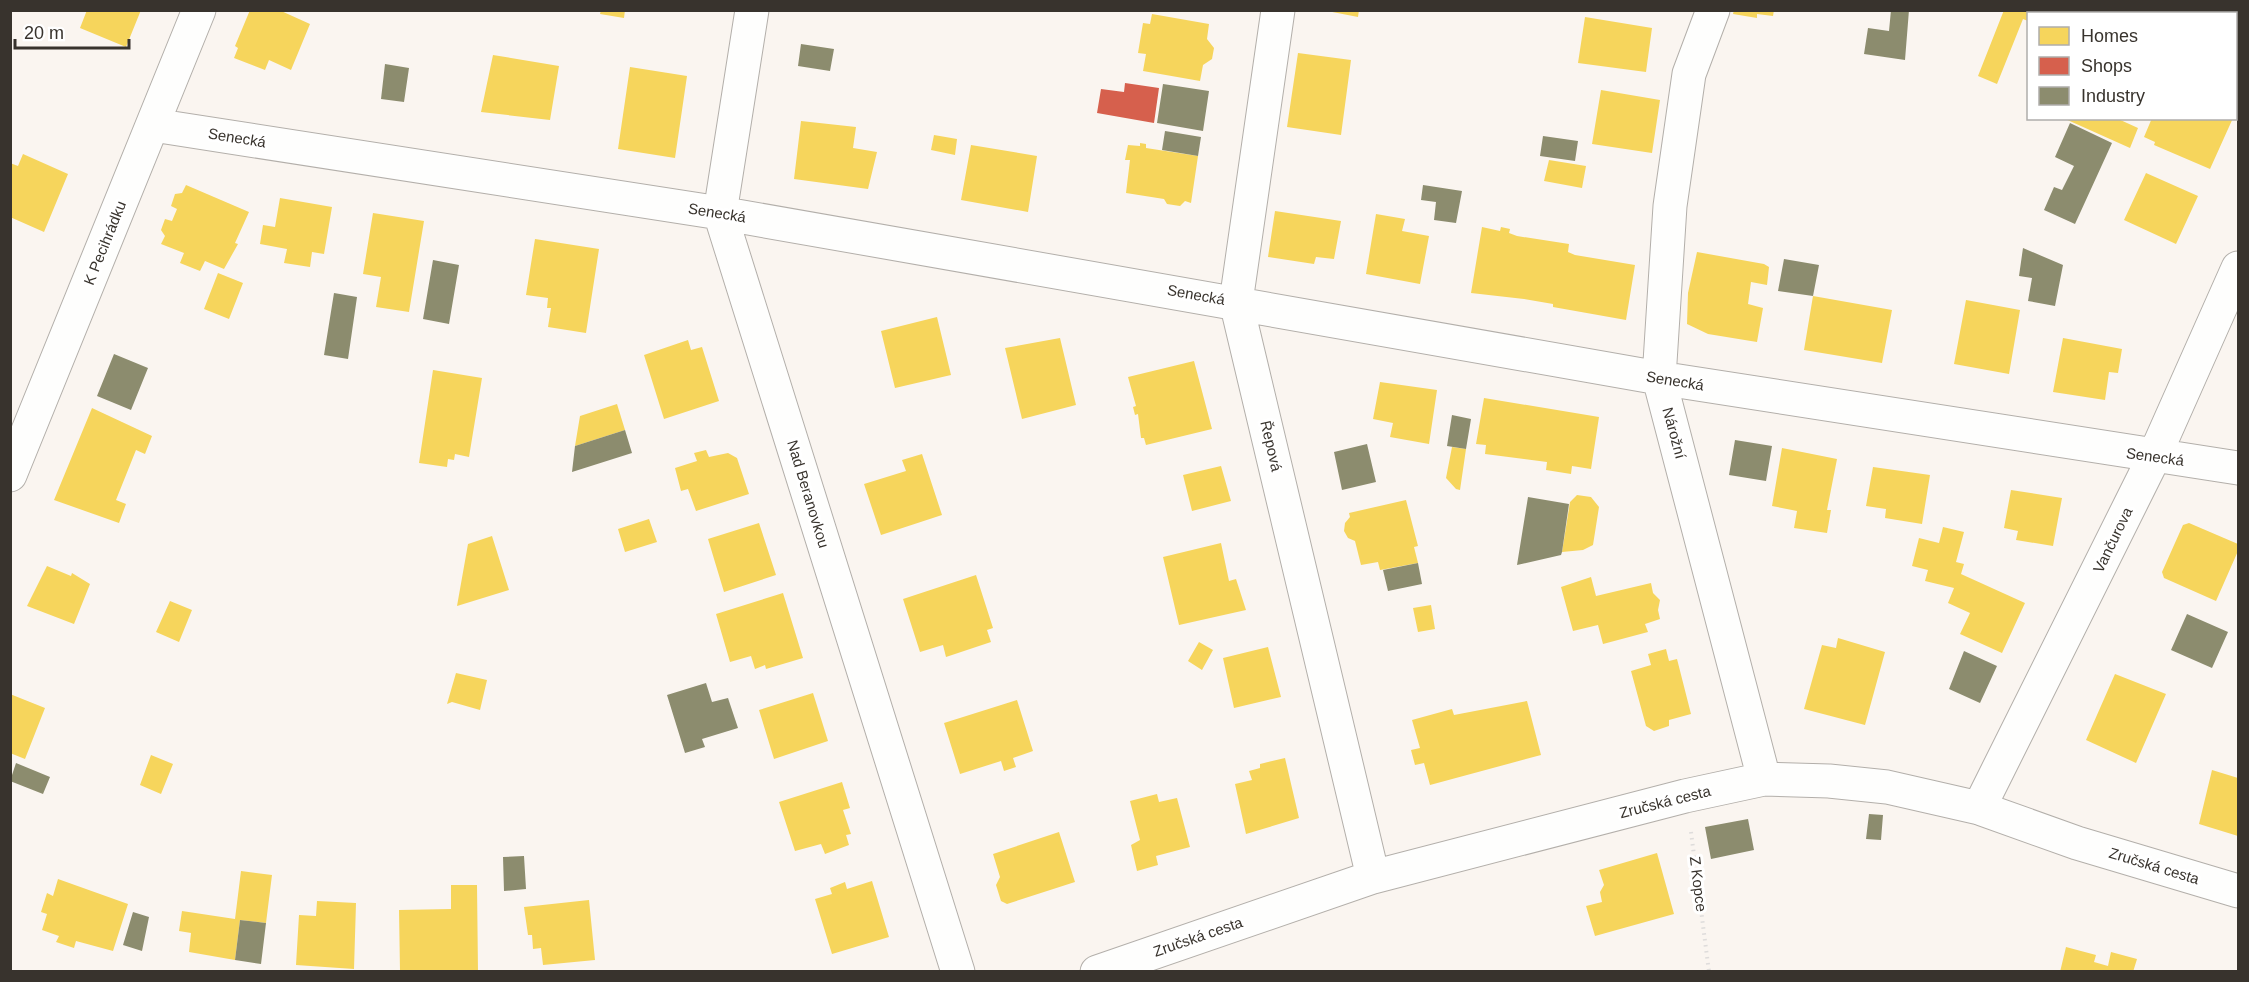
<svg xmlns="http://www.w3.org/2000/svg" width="2249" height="982" font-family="Helvetica,sans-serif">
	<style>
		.homes { fill: #f6d55c }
		.shops { fill: #d6604d }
		.industry { fill: #8c8c6e }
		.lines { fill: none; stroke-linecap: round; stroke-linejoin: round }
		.minor-casing { stroke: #b3afaa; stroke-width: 35 }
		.path { stroke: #dedcdb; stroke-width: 4; stroke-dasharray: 1.5 4.5; stroke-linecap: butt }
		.minor { stroke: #fefefd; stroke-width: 33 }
		.labels { text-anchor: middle; stroke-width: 6; stroke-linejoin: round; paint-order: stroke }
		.street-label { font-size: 15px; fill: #38332d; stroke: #fff }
	</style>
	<rect width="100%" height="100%" fill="#faf5f0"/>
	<!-- homes -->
	<path class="homes" d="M 87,10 L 141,10 L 126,47 L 80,28 Z
		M 250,10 L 279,10 L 310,24 L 291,70 L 269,60 L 265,70 L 234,58 L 238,48 L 235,46 Z
		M 601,10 L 625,10 L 624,18 L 600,14 Z
		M 1322,10 L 1359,10 L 1358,17 Z
		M 1734,10 L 1774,10 L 1773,16 L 1757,14 L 1757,18 L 1733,14 Z
		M 2004,10 L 2052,10 L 2050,14 L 2028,14 L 2028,21 L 2023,19 L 1997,84 L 1978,76 Z
		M 1152,14 L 1209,24 L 1207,39 L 1214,48 L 1212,59 L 1203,65 L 1200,81 L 1143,71 L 1146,54 L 1138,53 L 1143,23 L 1150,24 Z
		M 1585,17 L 1652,28 L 1646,72 L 1578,63 Z
		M 1298,53 L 1351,60 L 1341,135 L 1287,127 Z
		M 493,55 L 559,66 L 550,120 L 481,112 Z
		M 630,67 L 687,76 L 675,158 L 618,149 Z
		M 1601,90 L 1660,100 L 1652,153 L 1592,144 Z
		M 2063,118 L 2116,118 L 2138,128 L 2130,148 Z
		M 2152,118 L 2233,118 L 2210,169 L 2154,145 L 2155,142 L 2144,137 Z
		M 801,121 L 856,127 L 853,148 L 877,152 L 868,189 L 794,179 Z
		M 934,135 L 957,139 L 955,155 L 931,150 Z
		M 1140,143 L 1146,144 L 1146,148 L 1198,156 L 1191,203 L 1185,201 L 1180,206 L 1167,204 L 1164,199 L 1126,193 L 1130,160 L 1125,160 L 1128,145 L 1140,146 Z
		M 971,145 L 1037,156 L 1028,212 L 961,200 Z
		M 23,154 L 68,174 L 44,232 L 10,217 L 10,163 L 18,166 Z
		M 1549,160 L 1586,166 L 1582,188 L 1544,181 Z
		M 2146,173 L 2198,196 L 2176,244 L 2124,220 Z
		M 186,185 L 249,212 L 235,243 L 238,244 L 224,269 L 205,261 L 200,271 L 180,263 L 184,253 L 161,244 L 165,236 L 161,230 L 165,219 L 172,221 L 177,209 L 171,206 L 175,194 L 182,193 Z
		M 280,198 L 332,207 L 324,254 L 312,252 L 310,267 L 284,263 L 287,249 L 260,244 L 263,225 L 275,227 Z
		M 1275,211 L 1341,221 L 1334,259 L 1316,257 L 1314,264 L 1268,257 Z
		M 373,213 L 424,221 L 409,312 L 376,307 L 381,277 L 363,274 Z
		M 1376,214 L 1405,219 L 1402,231 L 1429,236 L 1420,284 L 1366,274 Z
		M 1482,227 L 1500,231 L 1501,227 L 1510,229 L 1509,233 L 1517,236 L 1569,244 L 1568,252 L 1575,255 L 1635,265 L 1626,320 L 1553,307 L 1553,304 L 1524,299 L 1471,293 Z
		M 535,239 L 599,249 L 586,333 L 548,327 L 551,308 L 547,308 L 548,298 L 526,295 Z
		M 1697,252 L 1764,264 L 1769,267 L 1767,285 L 1751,282 L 1748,304 L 1763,308 L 1757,342 L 1708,334 L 1687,324 L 1688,293 Z
		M 218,273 L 243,283 L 229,319 L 204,309 Z
		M 1813,296 L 1892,310 L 1882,363 L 1804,350 Z
		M 1966,300 L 2020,310 L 2009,374 L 1954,364 Z
		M 937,317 L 951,375 L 895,388 L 881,331 Z
		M 1060,338 L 1076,405 L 1022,419 L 1005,348 Z
		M 2063,338 L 2122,349 L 2118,373 L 2109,372 L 2105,400 L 2053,392 Z
		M 688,340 L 691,350 L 702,347 L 719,401 L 664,419 L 644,355 Z
		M 1194,361 L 1212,429 L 1146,445 L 1144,438 L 1141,438 L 1138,414 L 1135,415 L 1133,407 L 1136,406 L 1128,377 Z
		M 433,370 L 482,378 L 469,457 L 455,454 L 454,460 L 448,459 L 447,467 L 419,463 Z
		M 1380,382 L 1437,390 L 1429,444 L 1390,437 L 1393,423 L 1373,419 Z
		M 1484,398 L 1599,417 L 1591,469 L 1572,466 L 1571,474 L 1546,470 L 1547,462 L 1485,454 L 1486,445 L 1476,444 Z
		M 617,404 L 625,430 L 575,446 L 580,416 Z
		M 92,408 L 152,436 L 145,454 L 136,450 L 116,500 L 126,504 L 119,523 L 54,500 Z
		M 1452,447 L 1466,449 L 1460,490 L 1456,489 L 1446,478 Z
		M 1782,448 L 1837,459 L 1827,510 L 1831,510 L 1827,533 L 1794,528 L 1797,511 L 1772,506 Z
		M 706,450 L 709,457 L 728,453 L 737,458 L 749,494 L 696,511 L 688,489 L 681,491 L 675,468 L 697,461 L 694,453 Z
		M 922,454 L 942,515 L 881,535 L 864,484 L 906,471 L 902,460 Z
		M 1221,466 L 1231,501 L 1192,511 L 1183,475 Z
		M 1873,467 L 1930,475 L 1922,524 L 1885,518 L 1886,509 L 1866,506 Z
		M 2011,490 L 2062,498 L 2053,546 L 2016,540 L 2018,531 L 2004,528 Z
		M 1577,495 L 1591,497 L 1599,507 L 1593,545 L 1583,550 L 1562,552 L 1570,502 Z
		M 1406,500 L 1418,546 L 1414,547 L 1418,563 L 1380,570 L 1378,562 L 1361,565 L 1355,541 L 1348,538 L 1344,531 L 1345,523 L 1350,517 L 1349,513 Z
		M 649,519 L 657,542 L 625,552 L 618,529 Z
		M 759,523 L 776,575 L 724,592 L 708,539 Z
		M 2189,523 L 2238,544 L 2238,551 L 2216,601 L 2164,578 L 2162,572 L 2183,525 Z
		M 1943,527 L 1964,532 L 1956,562 L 1964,564 L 1961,574 L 2025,603 L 2002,653 L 1960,634 L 1970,613 L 1948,603 L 1954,588 L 1925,581 L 1928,570 L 1912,566 L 1919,538 L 1939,543 Z
		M 492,536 L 509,590 L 457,606 L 468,544 Z
		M 1221,543 L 1229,581 L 1236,579 L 1246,610 L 1179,625 L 1163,557 Z
		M 47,566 L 71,576 L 72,573 L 90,584 L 74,624 L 27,606 Z
		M 976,575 L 993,628 L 987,630 L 991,642 L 946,657 L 943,645 L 920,652 L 903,599 Z
		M 1591,577 L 1596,596 L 1651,583 L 1653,593 L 1660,600 L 1658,610 L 1660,619 L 1645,624 L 1648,632 L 1603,644 L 1598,625 L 1573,631 L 1561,587 Z
		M 783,593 L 803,658 L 766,669 L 765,665 L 755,669 L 751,656 L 730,662 L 716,614 Z
		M 170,601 L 192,610 L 179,642 L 156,632 Z
		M 1431,605 L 1435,629 L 1418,632 L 1413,608 Z
		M 1838,638 L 1885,652 L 1865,725 L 1804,709 L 1822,645 L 1836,648 Z
		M 1199,642 L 1213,650 L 1202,670 L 1188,661 Z
		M 1268,647 L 1281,697 L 1234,708 L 1223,658 Z
		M 1666,649 L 1669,661 L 1677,659 L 1691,714 L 1669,720 L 1669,726 L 1654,731 L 1646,726 L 1631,671 L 1651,665 L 1648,654 Z
		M 456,673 L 487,680 L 480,710 L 452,702 L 447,704 Z
		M 2115,674 L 2166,694 L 2136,763 L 2086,740 Z
		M 813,693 L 828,741 L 774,759 L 759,710 Z
		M 10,694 L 45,708 L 25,759 L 10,753 Z
		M 1017,700 L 1033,751 L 1013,758 L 1016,767 L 1004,771 L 1001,761 L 960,774 L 944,723 Z
		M 1527,701 L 1541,755 L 1430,785 L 1424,763 L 1415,765 L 1411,750 L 1420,748 L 1412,720 L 1452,709 L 1454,715 Z
		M 151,755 L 173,764 L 161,794 L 140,785 Z
		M 1285,758 L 1299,818 L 1246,834 L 1235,784 L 1252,780 L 1249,771 L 1260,768 L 1260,764 Z
		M 2212,770 L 2238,778 L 2238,836 L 2199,824 Z
		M 842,782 L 850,808 L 843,810 L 851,834 L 846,835 L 849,845 L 825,854 L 821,844 L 795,851 L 779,802 Z
		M 1157,794 L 1159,802 L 1177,798 L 1190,847 L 1156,856 L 1158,865 L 1137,871 L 1131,845 L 1140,840 L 1130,801 Z
		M 1059,832 L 1075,882 L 1007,904 L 1001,901 L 996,885 L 1000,877 L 993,854 Z
		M 1657,853 L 1674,914 L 1595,936 L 1586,906 L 1602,902 L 1600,892 L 1604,885 L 1599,870 Z
		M 241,871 L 272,875 L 266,923 L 240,920 L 235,960 L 189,952 L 191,933 L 179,931 L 182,911 L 235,919 Z
		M 58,879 L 128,904 L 113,951 L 76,941 L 74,948 L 56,942 L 59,936 L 42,930 L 47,914 L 41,912 L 47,893 L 53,896 Z
		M 872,881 L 889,937 L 832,954 L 815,899 L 832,894 L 830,888 L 845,882 L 847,889 Z
		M 451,885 L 477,885 L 478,972 L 400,971 L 399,910 L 451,909 Z
		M 589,900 L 595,960 L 543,965 L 541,948 L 533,949 L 532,935 L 528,935 L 524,907 Z
		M 317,901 L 356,903 L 354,969 L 296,965 L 299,915 L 316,916 Z
		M 2066,947 L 2096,955 L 2094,962 L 2108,966 L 2111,952 L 2137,959 L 2133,972 L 2060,972 Z"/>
	<!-- shops -->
	<path class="shops" d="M 1125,83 L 1159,88 L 1154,123 L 1097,113 L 1101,89 L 1124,92 Z"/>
	<!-- industry -->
	<path class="industry" d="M 1891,10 L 1909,10 L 1905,60 L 1864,54 L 1868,28 L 1889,31 Z
		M 801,44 L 834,49 L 830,71 L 798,66 Z
		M 385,64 L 409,68 L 404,102 L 381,99 Z
		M 1163,84 L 1209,91 L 1203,131 L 1157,123 Z
		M 2070,123 L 2112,143 L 2075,224 L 2044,210 L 2054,187 L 2062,190 L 2074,166 L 2055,157 Z
		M 1165,131 L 1201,137 L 1198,156 L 1162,150 Z
		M 1543,136 L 1578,141 L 1575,161 L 1540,156 Z
		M 1423,185 L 1462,191 L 1456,223 L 1434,220 L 1436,202 L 1421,200 Z
		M 2023,248 L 2063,265 L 2055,306 L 2028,301 L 2032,278 L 2019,276 Z
		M 1784,259 L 1819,265 L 1813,296 L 1778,291 Z
		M 433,260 L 459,265 L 449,324 L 423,319 Z
		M 334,293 L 357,297 L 348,359 L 324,355 Z
		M 114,354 L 148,368 L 131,410 L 97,396 Z
		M 1452,415 L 1471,419 L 1466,449 L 1447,446 Z
		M 625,430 L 632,453 L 572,472 L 575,446 Z
		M 1735,440 L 1772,446 L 1766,481 L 1729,475 Z
		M 1367,444 L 1376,482 L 1342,490 L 1334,452 Z
		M 1528,497 L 1569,504 L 1562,552 L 1561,555 L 1517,565 Z
		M 1418,563 L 1422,584 L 1388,591 L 1383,570 Z
		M 2187,614 L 2228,632 L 2212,668 L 2171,650 Z
		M 1964,651 L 1997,666 L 1980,703 L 1949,689 Z
		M 706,683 L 712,702 L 728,698 L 738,728 L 702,739 L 705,747 L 685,753 L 667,695 Z
		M 16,763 L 50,777 L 43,794 L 10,781 Z
		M 1869,814 L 1883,815 L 1881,840 L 1866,839 Z
		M 1748,819 L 1754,850 L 1711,859 L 1705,827 Z
		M 524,856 L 526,889 L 504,891 L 503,857 Z
		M 133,912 L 149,917 L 142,951 L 123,945 Z
		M 240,920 L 266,923 L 261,964 L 235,960 Z"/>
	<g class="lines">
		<defs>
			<path id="minor" d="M 752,10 L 720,213 L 958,972
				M 1278,10 L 1236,302 L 1373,877
				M 1713,10 L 1689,74 L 1670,206 L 1659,378 L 1764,779
				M 153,125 L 720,213 L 1659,378 L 2238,468
				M 10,475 L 199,10
				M 1979,808 L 2154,457 L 2238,268
				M 1097,972 L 1373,877 L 1685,796 L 1764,779 L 1829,781 L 1887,787 L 1979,808 L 2077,843 L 2238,891"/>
		</defs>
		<!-- minor casing -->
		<use href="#minor" class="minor-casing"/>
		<!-- path -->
		<path class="path" d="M 1691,832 L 1709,972"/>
		<!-- minor -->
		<use href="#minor" class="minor"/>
	</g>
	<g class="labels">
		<!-- street labels -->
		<g class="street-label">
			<text transform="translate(237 138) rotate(9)" y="5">Senecká</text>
			<text transform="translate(717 213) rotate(9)" y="5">Senecká</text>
			<text transform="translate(105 243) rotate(-68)" y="5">K Pecihrádku</text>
			<text transform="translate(1196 295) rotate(10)" y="5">Senecká</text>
			<text transform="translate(1675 381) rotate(9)" y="5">Senecká</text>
			<text transform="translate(1674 433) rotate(75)" y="5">Nárožní</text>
			<text transform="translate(1271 446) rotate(77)" y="5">Řepová</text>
			<text transform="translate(2155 457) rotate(8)" y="5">Senecká</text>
			<text transform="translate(808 494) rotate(73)" y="5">Nad Beranovkou</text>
			<text transform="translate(2113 540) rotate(-64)" y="5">Vančurova</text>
			<text transform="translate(1665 802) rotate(-14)" y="5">Zručská cesta</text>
			<text transform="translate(2154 866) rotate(17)" y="5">Zručská cesta</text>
			<text transform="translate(1698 884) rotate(83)" y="5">Z Kopce</text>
			<text transform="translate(1198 937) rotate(-19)" y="5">Zručská cesta</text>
		</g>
	</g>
	<!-- border -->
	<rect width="2249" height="982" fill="none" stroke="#38332d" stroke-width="24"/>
	<!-- legend -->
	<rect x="2027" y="12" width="210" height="108" fill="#ffffff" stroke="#afadab" stroke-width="1.5"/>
	<rect x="2039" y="27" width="30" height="18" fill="#f6d55c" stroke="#afadab" stroke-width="1.5"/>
	<text x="2081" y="42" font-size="18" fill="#38332d">Homes</text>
	<rect x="2039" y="57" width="30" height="18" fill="#d6604d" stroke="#afadab" stroke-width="1.5"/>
	<text x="2081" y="72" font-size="18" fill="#38332d">Shops</text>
	<rect x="2039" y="87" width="30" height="18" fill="#8c8c6e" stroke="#afadab" stroke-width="1.5"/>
	<text x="2081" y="102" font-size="18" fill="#38332d">Industry</text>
	<!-- scale -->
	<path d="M15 39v9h114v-9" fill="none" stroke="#38332d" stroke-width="3"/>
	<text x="24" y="39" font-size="18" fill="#38332d" stroke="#ffffff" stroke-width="4.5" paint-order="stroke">20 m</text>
</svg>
